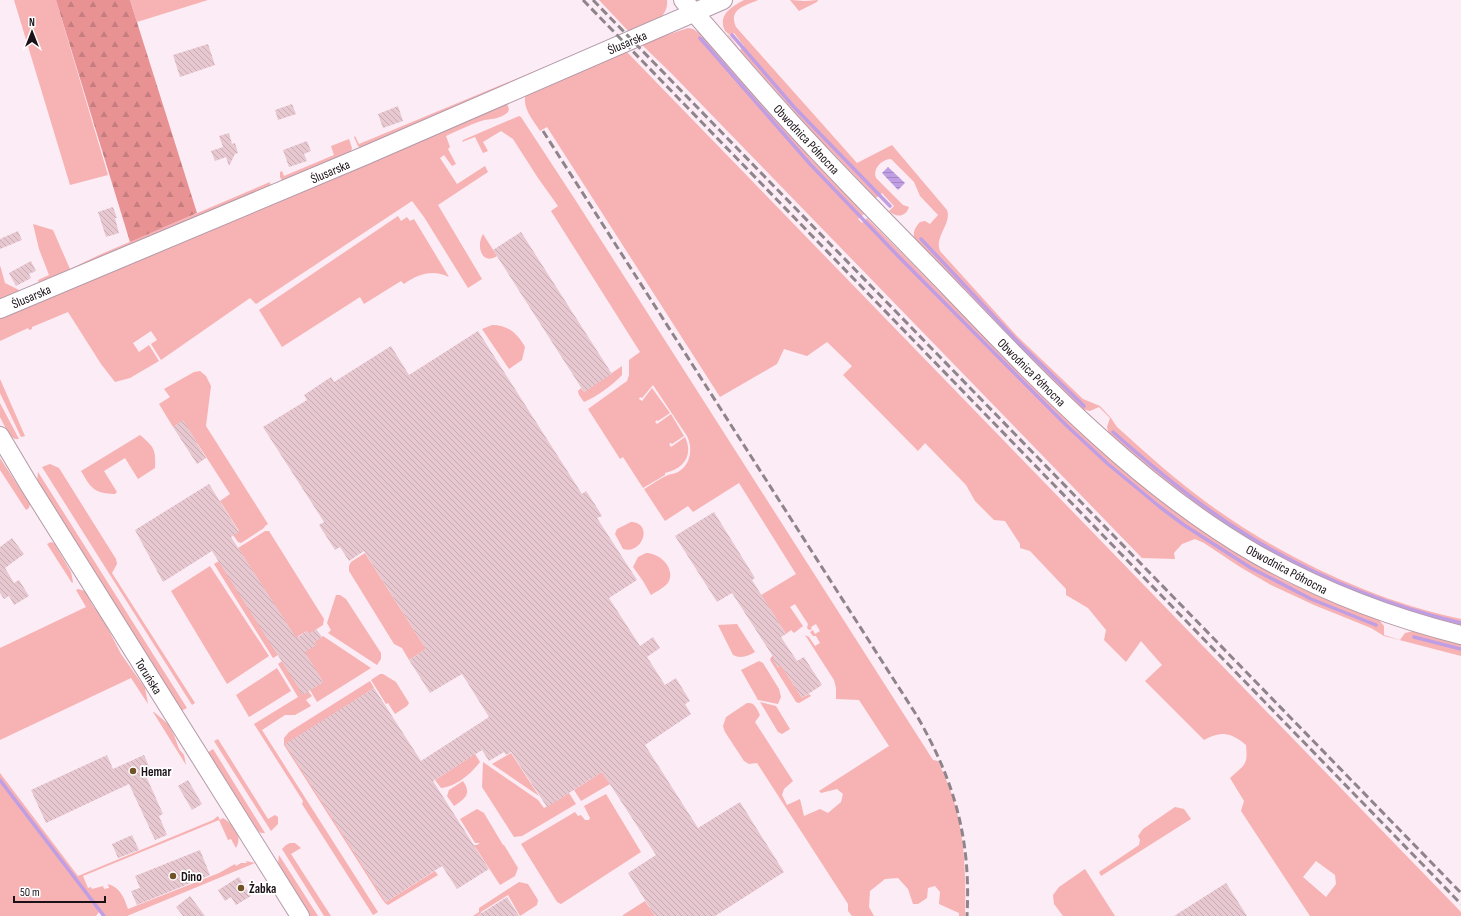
<svg xmlns="http://www.w3.org/2000/svg" width="1461" height="916" font-family="'Sofia Sans Condensed',sans-serif">
	<style>
		.green { fill: #f7b2b3; fill-rule: evenodd }
		.forest { fill: url(#forest-firs) }
		.water { fill: url(#water-rules) }
		.lines { fill: none; stroke-linecap: round; stroke-linejoin: round }
		.stream { stroke: #c09ee4; stroke-width: 3.5 }
		.building { fill: url(#building-back-hatch) }
		.secondary-casing { stroke: #b39aa9; stroke-width: 20 }
		.secondary { stroke: #fff; stroke-width: 18 }
		.rail { stroke: #90848b; stroke-width: 3; stroke-dasharray: 8 4; stroke-linecap: butt }
		.poi-dot { fill: #725328; stroke: #fff; stroke-width: 1.5 }
		.labels { text-anchor: middle; stroke-width: 3.5; stroke-linejoin: round; paint-order: stroke }
		.street-label { font-size: 13px; fill: #1b1218; stroke: #fff }
		.poi-label { font-size: 13px; font-weight: bold; fill: #1b1218; stroke: #fff; text-anchor: start }
	</style>
	<defs>
		<pattern id="forest-firs" width="22" height="20" patternUnits="userSpaceOnUse"><rect width="22" height="20" fill="#e89294"/><path d="M5 1l3.5 6h-7zM16 11l3.5 6h-7z" fill="#c67d7f"/></pattern>
		<pattern id="water-rules" width="6" height="5" patternUnits="userSpaceOnUse"><rect width="6" height="5" fill="#c09ee4"/><path d="M0 2.5h6" fill="none" stroke="#a487c3"/></pattern>
		<pattern id="building-back-hatch" width="6" height="6" patternUnits="userSpaceOnUse"><rect width="6" height="6" fill="#e7c8d0"/><path d="M-1 5l2 2M0 0l6 6M5-1l2 2" fill="none" stroke="#c6abb2"/></pattern>
	</defs>
	<rect width="100%" height="100%" fill="#fcecf5"/>
	<!-- green -->
	<path class="green" d="M 14,0 L 56,0 L 108,175 L 70,185 Z
		M 130,0 L 208,0 L 137,22 Z
		M 599,0 L 667,0 C 669,20 646,26 631,34 Z
		M 744,0 L 758,0 C 745,6 728,9 736,27 L 857,163 L 892,145 L 947,210 C 952,224 934,236 940,251 L 1017,336 L 1083,399 L 1100,406 L 1111,418 L 1117,427 C 1147,454 1177,481 1210,505 C 1282,557 1374,601 1461,619 L 1461,626 C 1380,607 1301,574 1231,529 C 1188,501 1148,468 1109,435 L 1107,427 L 1110,418 L 1099,407 L 1090,411 L 1081,409 L 915,240 C 912,232 915,228 920,222 L 925,221 L 930,224 L 938,215 L 920,196 L 914,182 L 891,159 C 882,159 872,169 876,178 L 903,205 L 909,207 C 906,217 896,218 889,211 L 894,206 L 893,205 L 882,193 L 876,198 L 831,151 L 825,146 L 740,51 L 727,34 L 729,35 L 740,50 L 744,46 L 734,33 L 731,35 C 726,33 724,30 723,25 C 721,12 735,5 744,0 Z
		M 790,0 L 805,1 L 818,0 L 817,2 L 799,11 Z
		M 688,28 L 693,29 L 702,35 L 699,39 L 704,35 L 811,159 L 864,214 L 858,219 L 862,223 L 867,218 L 1029,382 L 1069,421 L 1111,459 L 1189,521 L 1221,543 L 1285,581 L 1334,603 L 1379,620 L 1384,626 L 1384,635 L 1400,640 L 1405,633 L 1414,631 L 1461,644 L 1461,656 L 1384,636 L 1371,628 L 1314,605 L 1271,585 L 1240,567 L 1204,543 L 1195,539 L 1182,544 L 1174,553 L 1175,559 L 1142,558 L 672,74 L 639,42 L 662,32 L 664,36 Z
		M 595,46 L 598,49 L 363,150 L 358,146 L 354,137 L 355,136 L 359,144 Z
		M 624,49 L 1461,912 L 1461,916 L 1310,916 L 1241,811 L 1244,801 L 1230,778 C 1245,764 1248,766 1246,745 C 1230,732 1222,731 1204,740 L 1145,681 L 1162,665 L 1141,641 L 1126,662 L 1104,640 L 1106,630 L 1088,608 L 1066,595 L 1066,589 L 1030,551 L 1020,548 L 1020,544 L 1005,521 L 994,520 L 975,501 L 966,485 L 925,443 L 918,451 L 843,375 L 852,366 L 827,342 L 807,356 L 784,349 L 777,364 L 720,397 L 547,127 L 540,131 C 534,121 521,107 526,94 ZM 1316,861 L 1335,875 L 1336,884 L 1326,897 L 1303,877 Z
		M 501,104 L 507,104 L 509,109 L 508,112 C 500,120 491,118 481,121 C 469,125 457,131 446,136 L 450,147 L 448,149 L 456,164 L 452,166 L 444,155 L 440,158 L 457,184 L 485,166 L 488,172 L 438,205 L 482,279 L 468,288 L 424,217 L 412,201 L 256,304 L 250,298 L 161,360 L 151,344 L 157,340 L 151,331 L 133,343 L 139,352 L 149,345 L 159,361 L 130,378 L 115,382 L 101,364 L 68,312 L 32,327 L 32,329 L 29,330 L 28,328 L 0,341 L 0,315 Z
		M 519,116 L 521,117 L 576,201 L 933,760 L 938,761 C 943,773 949,785 953,798 C 965,835 966,877 965,916 L 959,916 L 959,913 L 939,904 L 940,892 L 935,886 L 928,888 L 927,898 L 918,904 L 913,904 L 908,889 L 898,878 L 885,879 L 870,891 L 869,907 L 874,916 L 852,916 L 848,911 L 848,904 L 757,763 L 749,764 L 744,761 L 725,732 L 723,726 L 726,717 L 747,703 C 755,702 757,709 760,715 L 755,722 L 793,781 L 784,789 L 782,795 L 787,805 L 800,799 L 804,816 L 820,809 L 828,813 L 841,802 L 843,794 L 837,789 L 821,793 L 819,791 L 889,746 L 859,700 L 836,699 L 836,688 L 834,680 L 805,635 L 809,637 L 815,646 L 820,643 L 816,636 L 813,636 L 810,632 L 813,630 L 815,634 L 820,631 L 816,624 L 811,627 L 812,629 L 809,630 L 807,628 L 808,624 L 795,604 L 790,607 L 803,626 L 794,633 L 791,630 L 786,634 L 761,595 L 796,574 L 739,483 L 693,512 L 688,506 L 665,521 L 644,489 C 651,485 659,479 666,476 C 670,474 674,474 678,472 C 691,465 693,448 687,436 L 653,385 L 642,398 L 640,397 L 639,399 L 642,401 L 652,388 L 670,413 L 658,421 L 657,420 L 655,422 L 657,424 L 671,414 L 684,436 L 672,444 L 671,443 L 669,444 L 671,447 L 685,437 C 694,456 683,469 665,473 L 665,475 L 643,488 L 623,457 L 620,459 L 588,409 L 627,381 L 629,375 L 629,360 L 640,352 L 551,211 L 558,206 L 538,178 L 513,139 L 501,131 L 483,142 L 488,151 L 483,153 L 475,137 L 462,142 L 463,140 Z
		M 349,139 L 352,148 L 350,155 L 284,184 L 280,177 L 280,172 L 282,171 L 284,176 L 334,155 L 331,146 Z
		M 270,182 L 271,190 L 0,304 L 0,265 L 5,283 L 21,291 L 39,283 L 38,280 L 49,275 L 39,249 L 33,224 L 53,230 L 70,269 L 99,255 Z
		M 398,216 L 401,221 L 407,217 L 410,221 L 414,219 L 449,277 C 433,269 418,274 404,284 L 401,281 L 364,304 L 360,297 L 282,347 L 259,310 Z
		M 483,234 L 497,256 C 481,266 476,245 483,234 Z
		M 492,325 C 508,325 517,333 525,347 L 522,360 L 509,369 L 482,329 Z
		M 622,366 L 622,375 C 614,384 596,397 584,402 L 579,395 L 578,391 L 581,388 L 584,392 Z
		M 200,371 L 206,376 L 211,386 L 206,426 L 268,524 L 265,526 L 264,528 L 241,543 L 238,542 L 233,535 L 239,531 L 220,501 L 230,494 L 183,421 L 173,427 L 159,404 L 170,397 L 164,389 L 194,372 Z
		M 0,379 L 25,436 L 21,437 L 0,393 Z
		M 0,403 L 19,439 L 15,439 L 9,435 L 0,417 Z
		M 140,435 C 154,447 156,449 155,468 L 138,479 L 125,458 L 104,471 L 117,492 L 115,494 C 93,493 91,488 81,471 Z
		M 0,458 L 30,504 L 29,508 L 26,510 L 0,470 Z
		M 50,464 L 59,468 L 116,559 L 117,564 L 112,573 L 195,703 L 192,705 L 42,467 Z
		M 38,472 L 187,708 L 181,711 L 37,482 Z
		M 631,522 C 654,523 642,555 623,549 L 615,534 L 617,529 Z
		M 265,531 L 269,531 L 324,619 L 323,625 L 309,634 L 307,631 L 298,636 L 297,640 L 238,548 Z
		M 51,542 L 54,543 L 71,572 L 73,582 L 72,583 L 47,544 Z
		M 365,553 L 426,649 L 409,660 L 402,648 L 394,644 L 349,571 L 349,566 L 351,562 Z
		M 646,553 C 659,553 675,567 669,581 C 666,587 657,591 651,595 L 643,581 L 633,567 L 638,557 Z
		M 219,561 L 278,655 L 273,658 L 214,564 Z
		M 210,566 L 269,656 L 227,684 L 171,591 Z
		M 78,589 L 85,591 L 93,606 L 102,617 L 121,654 L 145,688 L 148,704 L 131,678 L 0,740 L 0,648 L 86,607 L 76,590 Z
		M 336,595 L 340,595 L 346,599 L 381,653 L 381,659 L 377,665 L 328,633 L 331,630 L 327,623 Z
		M 737,624 L 755,652 C 748,656 741,659 733,655 L 718,625 Z
		M 323,636 L 371,668 L 317,702 L 310,690 L 323,682 L 303,650 L 305,648 L 307,650 L 316,645 L 314,642 Z
		M 785,648 L 786,650 L 773,659 L 778,667 L 781,665 L 802,698 L 809,694 L 811,696 L 799,703 L 796,702 L 770,660 L 771,657 Z
		M 282,661 L 308,691 L 312,696 L 306,700 L 311,706 L 295,715 L 285,715 L 262,730 L 378,912 L 373,915 L 302,804 L 303,801 L 254,724 L 298,697 L 278,664 Z
		M 759,661 L 763,663 L 779,689 L 781,697 L 778,704 L 758,700 L 741,670 Z
		M 277,668 L 291,691 L 249,717 L 236,695 Z
		M 380,674 L 383,674 L 396,682 L 409,703 L 407,706 L 395,714 L 388,703 L 386,704 L 371,680 Z
		M 370,681 L 374,688 L 286,745 L 386,902 L 435,871 L 438,875 L 388,905 L 385,903 L 382,899 L 284,745 L 284,738 L 289,732 Z
		M 760,702 L 776,706 L 790,729 L 782,734 L 778,732 Z
		M 153,712 L 154,712 L 168,724 L 174,735 L 179,749 L 184,755 L 186,765 Z
		M 218,739 L 268,819 L 275,815 L 278,817 L 278,824 L 271,831 L 214,741 Z
		M 213,749 L 265,833 L 261,833 L 256,829 L 207,753 Z
		M 511,753 L 539,796 L 492,764 Z
		M 475,754 L 480,762 C 471,774 455,787 441,788 L 435,780 Z
		M 483,762 L 538,800 L 544,808 L 569,793 L 576,804 L 522,836 L 514,837 L 482,787 Z
		M 602,772 L 610,784 L 581,801 L 574,790 Z
		M 0,773 L 78,876 L 213,820 L 218,816 L 220,820 L 223,818 C 234,825 243,835 236,848 L 231,839 L 228,840 L 219,820 L 83,876 L 88,888 L 91,887 L 92,889 L 103,886 L 104,889 L 109,888 L 108,884 C 121,888 124,898 128,909 L 219,873 L 235,864 L 236,866 L 241,863 L 247,863 L 246,861 L 255,863 L 127,916 L 102,916 L 99,912 L 96,916 L 0,916 Z
		M 463,781 C 472,794 465,799 454,806 L 447,796 L 449,790 Z
		M 606,794 L 641,852 L 561,904 L 557,902 L 521,844 L 575,812 L 578,816 L 581,815 L 585,820 L 589,820 L 590,818 L 584,806 Z
		M 1175,807 L 1184,809 L 1191,819 L 1101,876 L 1099,872 L 1139,845 L 1140,840 L 1138,836 L 1143,829 Z
		M 477,809 L 484,813 L 503,845 L 504,845 L 518,868 L 515,876 L 500,885 L 474,845 L 477,845 L 480,843 L 475,843 L 460,819 Z
		M 290,843 L 295,843 L 301,848 L 291,854 L 331,916 L 324,916 L 282,849 L 286,845 Z
		M 279,855 L 318,916 L 310,916 L 278,864 Z
		M 1085,869 L 1115,916 L 1063,916 L 1054,904 L 1053,895 L 1059,887 Z
		M 519,882 L 528,884 L 538,900 L 537,905 L 520,916 L 508,895 L 481,912 L 483,916 L 481,913 L 477,916 L 473,916 L 479,912 L 479,908 Z
		M 645,901 L 655,916 L 623,916 L 623,915 Z"/>
	<!-- forest -->
	<path class="forest" d="M 56,0 L 130,0 L 197,213 L 130,242 Z"/>
	<!-- water -->
	<path class="water" d="M 888,167 L 905,183 L 898,190 L 882,173 Z"/>
	<g class="lines">
		<!-- stream -->
		<path class="stream" d="M 732,35 L 794,107 L 890,206
			M 700,38 L 810,164 L 900,258 L 1066,425 L 1108,464 L 1160,507 L 1184,525 L 1251,568 L 1311,599 L 1376,625
			M 921,239 L 1019,343 L 1084,406
			M 1113,432 C 1150,465 1190,498 1231,525 C 1301,571 1380,604 1461,623
			M 1414,637 L 1461,649
			M 0,780 L 104,916"/>
	</g>
	<!-- building -->
	<path class="building" d="M 208,44 L 215,65 L 180,77 L 173,55 Z
		M 292,104 L 296,114 L 278,120 L 275,110 Z
		M 398,106 L 403,121 L 383,128 L 378,114 Z
		M 229,133 L 232,144 L 235,143 L 238,153 L 235,154 L 229,166 L 226,157 L 215,161 L 211,151 L 223,147 L 219,136 Z
		M 307,141 L 311,151 L 304,154 L 307,161 L 289,167 L 283,150 Z
		M 113,207 L 117,218 L 115,218 L 119,233 L 106,237 L 98,212 Z
		M 18,231 L 22,240 L 0,249 L 0,239 Z
		M 521,232 L 612,374 L 584,392 L 493,250 Z
		M 31,261 L 36,271 L 29,274 L 31,278 L 16,286 L 9,273 Z
		M 478,331 L 582,494 L 586,491 L 594,503 L 602,516 L 597,518 L 637,580 L 609,598 L 640,646 L 653,637 L 660,648 L 647,657 L 665,685 L 676,678 L 690,701 L 685,704 L 691,714 L 645,745 L 698,828 L 740,802 L 784,872 L 715,916 L 655,916 L 628,873 L 656,855 L 602,772 L 547,807 L 511,752 L 506,755 L 504,752 L 489,761 L 482,750 L 433,781 L 489,869 L 457,889 L 442,866 L 386,902 L 285,744 L 374,688 L 421,761 L 489,717 L 462,674 L 430,693 L 409,660 L 426,649 L 364,551 L 349,561 L 340,547 L 335,550 L 319,525 L 324,522 L 263,427 L 307,400 L 304,395 L 331,377 L 334,382 L 391,346 L 409,375 Z
		M 183,420 L 206,458 L 197,464 L 173,427 Z
		M 209,484 L 239,532 L 231,537 L 296,638 L 307,631 L 309,634 L 316,629 L 322,637 L 314,642 L 316,645 L 305,652 L 323,682 L 303,695 L 212,551 L 163,582 L 135,530 Z
		M 714,512 L 755,578 L 752,580 L 786,634 L 781,637 L 797,661 L 804,657 L 822,685 L 802,698 L 781,665 L 778,667 L 772,658 L 774,658 L 732,593 L 717,602 L 675,536 Z
		M 12,538 L 24,554 L 5,568 L 14,583 L 19,580 L 29,596 L 14,605 L 9,596 L 4,599 L 0,593 L 0,547 Z
		M 107,755 L 113,769 L 144,755 L 152,773 L 146,776 L 163,814 L 159,816 L 167,835 L 155,840 L 129,784 L 46,823 L 31,790 Z
		M 188,780 L 202,804 L 192,810 L 178,786 Z
		M 132,835 L 139,850 L 118,858 L 112,844 Z
		M 200,850 L 210,875 L 137,905 L 131,891 L 140,888 L 135,876 Z
		M 239,877 L 251,896 L 236,905 L 231,897 L 225,901 L 218,890 Z
		M 1226,883 L 1247,916 L 1174,916 Z
		M 190,896 L 205,916 L 183,916 L 176,907 Z
		M 507,897 L 519,916 L 477,916 Z"/>
	<g class="lines">
		<defs>
			<path id="secondary" d="M 683,0 C 717,38 750,78 785,116 C 837,174 893,229 948,286 C 1042,384 1138,486 1256,554 C 1321,591 1389,617 1461,635
				M 0,309 L 364,156 L 723,0
				M 0,436 L 28,483 L 300,916"/>
		</defs>
		<!-- secondary casing -->
		<use href="#secondary" class="secondary-casing"/>
		<!-- secondary -->
		<use href="#secondary" class="secondary"/>
		<!-- rail -->
		<path class="rail" d="M 583,0 L 1461,904
			M 593,0 L 1461,893
			M 543,131 L 917,716 C 955,782 971,840 967,916"/>
	</g>
	<!-- markers -->
	<g class="poi-dot">
		<circle cx="133" cy="771" r="4"/>
		<circle cx="173" cy="876" r="4"/>
		<circle cx="241" cy="888" r="4"/>
	</g>
	<g class="labels">
		<!-- street labels -->
		<g class="street-label">
			<text transform="translate(627 42) rotate(-23)" y="5">Ślusarska</text>
			<text transform="translate(807 139) rotate(47)" y="5">Obwodnica Północna</text>
			<text transform="translate(330 171) rotate(-23)" y="5">Ślusarska</text>
			<text transform="translate(31 296) rotate(-23)" y="5">Ślusarska</text>
			<text transform="translate(1032 372) rotate(45)" y="5">Obwodnica Północna</text>
			<text transform="translate(1287 569) rotate(28)" y="5">Obwodnica Północna</text>
			<text transform="translate(149 676) rotate(58)" y="5">Toruńska</text>
		</g>
		<!-- poi labels -->
		<g class="poi-label">
			<text x="141" y="776">Hemar</text>
			<text x="181" y="881">Dino</text>
			<text x="249" y="893">Żabka</text>
		</g>
	</g>
	<!-- north arrow -->
	<g transform="translate(32 32)" stroke="#ffffff" stroke-width="3" paint-order="stroke">
	<path d="M0-3L7 15L0 10L-7 15Z" fill="#1b1218"/>
	<text y="-6" font-size="11" font-weight="bold" text-anchor="middle" fill="#1b1218">N</text>
	</g>
	<!-- scale -->
	<path d="M14 896v6h91v-6" fill="none" stroke="#1b1218" stroke-width="2"/>
	<text x="20" y="896" font-size="12" fill="#1b1218" stroke="#ffffff" stroke-width="3" paint-order="stroke">50 m</text>
</svg>
